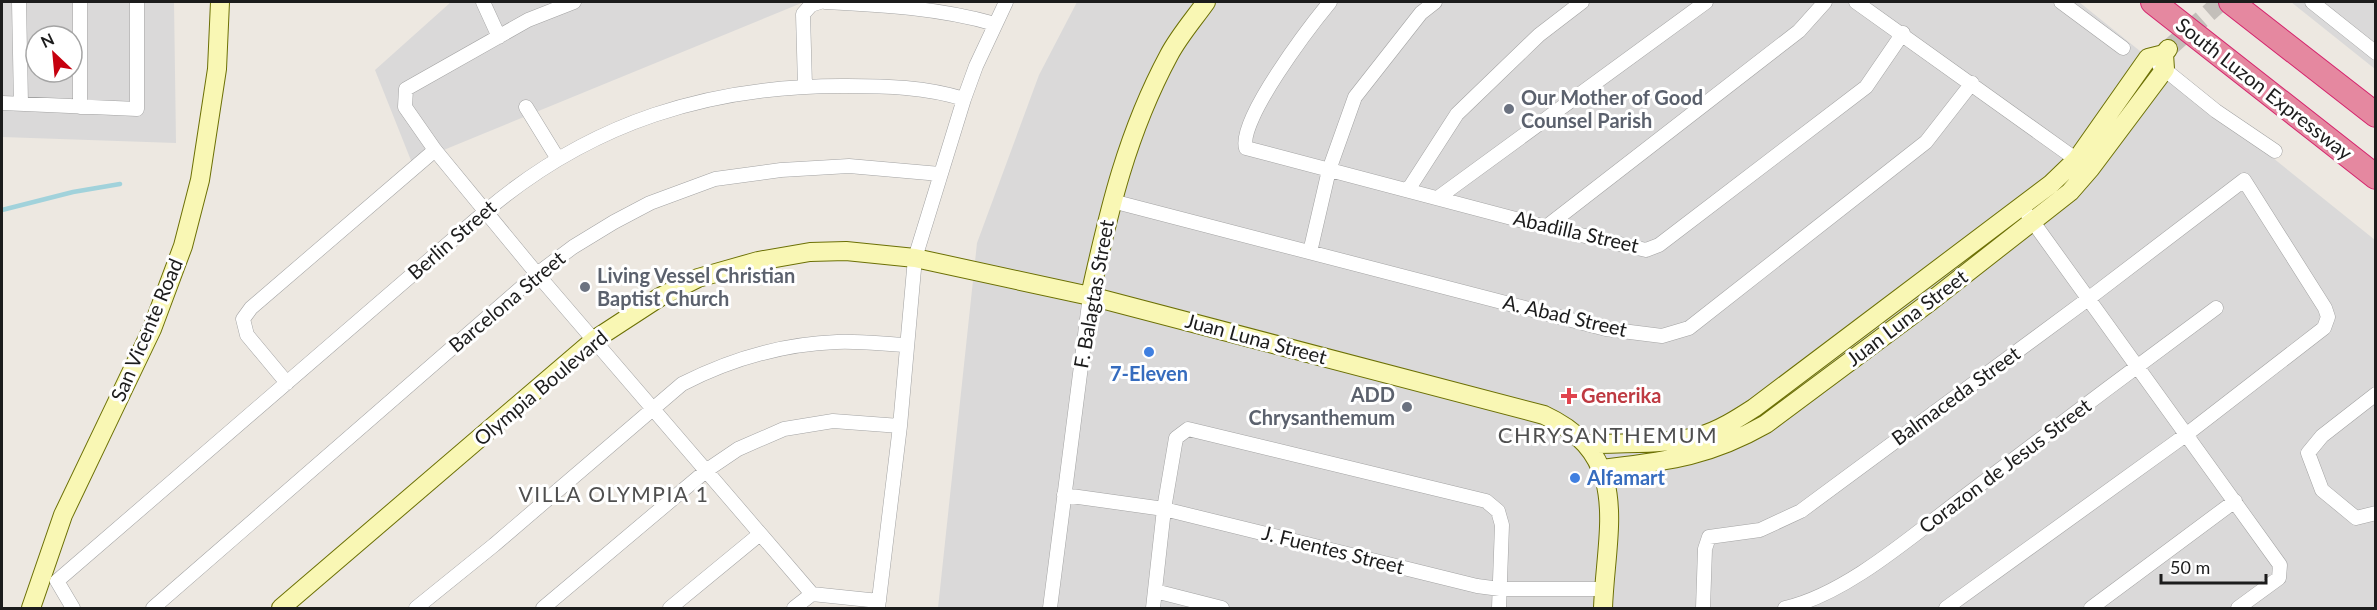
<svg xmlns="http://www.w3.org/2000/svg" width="2377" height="610" font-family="Lato,sans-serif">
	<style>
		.residential { fill: #dad9d9; fill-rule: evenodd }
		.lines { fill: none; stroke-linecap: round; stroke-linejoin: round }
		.stream { stroke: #a1d2db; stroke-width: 4.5 }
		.secondary-tunnel { stroke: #c3bfba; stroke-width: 18; stroke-dasharray: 18 9; stroke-linecap: butt }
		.street-casing { stroke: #a3a3a3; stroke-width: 15 }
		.secondary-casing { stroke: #6c7005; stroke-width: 20 }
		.highway-casing { stroke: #d5246d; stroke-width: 26 }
		.street { stroke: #fff; stroke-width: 14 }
		.secondary { stroke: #f9f7b4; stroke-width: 18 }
		.highway { stroke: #e588a0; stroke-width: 24 }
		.worship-dot { fill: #6b7280; stroke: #fff; stroke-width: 2 }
		.shop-dot { fill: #3f7fe0; stroke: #fff; stroke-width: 2 }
		.health-dot { fill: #e0444e; stroke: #fff; stroke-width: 2 }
		.labels { text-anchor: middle; stroke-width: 6; stroke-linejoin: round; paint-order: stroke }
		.street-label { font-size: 20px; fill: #1c1c1c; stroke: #fff }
		.worship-label { font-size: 20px; font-weight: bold; fill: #5b616d; stroke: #fff; text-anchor: start }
		.shop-label { font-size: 20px; font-weight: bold; fill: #366cbe; stroke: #fff }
		.health-label { font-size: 20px; font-weight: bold; fill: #be3a42; stroke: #fff; text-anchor: start }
		.neighbourhood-label { font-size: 21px; letter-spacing: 1.5px; fill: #4f4f4f; stroke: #fff }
		.quarter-label { font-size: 22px; letter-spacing: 1.5px; fill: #4f4f4f; stroke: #fff }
	</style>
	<rect width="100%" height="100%" fill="#ede8e1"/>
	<!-- residential -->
	<path class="residential" d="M 2,2 L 174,2 L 176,143 L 2,137 ZM 36,36 L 72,36 L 72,72 L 36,72 Z
		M 451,2 L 804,2 L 412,163 L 375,70 Z
		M 1077,2 L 2079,2 L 2375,240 L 2375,608 L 938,608 L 977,243 L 1039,75 Z
		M 2291,2 L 2375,2 L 2375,69 Z"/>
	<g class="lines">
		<!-- stream -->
		<path class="stream" d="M 2,210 L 73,192 L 120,184"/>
		<!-- secondary-tunnel -->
		<path class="secondary-tunnel" d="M 2168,49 L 2221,2"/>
		<defs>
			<path id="street" d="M 19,2 L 21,104
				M 80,2 L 80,107
				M 483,2 L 499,37
				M 574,2 L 528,20 L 406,89 L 405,107 L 435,150 L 537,274 L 812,594
				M 825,2 C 882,5 940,8 995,24
				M 1330,2 C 1311,25 1237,121 1246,148 L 1546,227 L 1646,250 L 1659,245 L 1866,87 L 1903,33
				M 1856,2 L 2084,165
				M 2061,2 L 2123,48
				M 2312,2 L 2376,53
				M 2159,65 L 2216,111 L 2275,151
				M 805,86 L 803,14 L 811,5 L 820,2
				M 2,103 L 137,109 L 137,2
				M 526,107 L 558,159
				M 1408,190 L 1457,114 L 1539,35 L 1582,2
				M 1439,197 L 1706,2
				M 1112,201 L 1606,329 L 1662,336 L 1689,328 L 1926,142 L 1972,83
				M 2028,215 L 2280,565 L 2279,578 L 2238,608
				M 1546,227 L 1799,31 L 1825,2
				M 1310,252 L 1329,170 L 1355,97 L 1421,13 L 1435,2
				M 287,383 L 247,335 L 243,319 L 251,308 L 435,150
				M 2376,394 L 2322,436 L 2308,453 L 2322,490 L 2356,518 L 2376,513
				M 1064,495 L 1164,509 L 1477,586 L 1500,589 L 1604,589
				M 1155,591 L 1222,608
				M 73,608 L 57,581 L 486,211 C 591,122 710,85 847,86 C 886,86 926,87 964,99
				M 153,608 L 537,274 L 573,247 L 614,222 L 650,203 L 715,179 L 781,170 L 849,166 L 940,174
				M 416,608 L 494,545 L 682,384 C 731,359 781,344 837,342 C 860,341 883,344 906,345
				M 543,608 L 707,470 L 738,449 L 784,429 L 833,421 L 900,426
				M 670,608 L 760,534
				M 794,608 L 812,594 L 879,601
				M 878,608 L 900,426 L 915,258 L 964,99 L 976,66 L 1006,2
				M 1050,608 L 1090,296
				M 1153,608 L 1164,509 L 1176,438 L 1188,429 L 1486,501 L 1498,511 L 1502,525 L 1499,608
				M 1703,608 L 1705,549 L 1709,537 L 1760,530 L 1801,511 L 2088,299 L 2244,180 L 2325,308 L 2328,317 L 2324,328 L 2187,434 L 1946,608
				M 1785,608 C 1847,594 1914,534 1965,496 C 2048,433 2132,370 2216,308
				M 2091,608 L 2235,501"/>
			<path id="secondary" d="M 1090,296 C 1109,210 1127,133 1169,55 C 1179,36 1194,19 1206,2
				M 1587,444 C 1624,443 1664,445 1700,436 C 1720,430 1737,419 1754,408 L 2051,184 L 2077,159 L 2148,58 L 2164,54 L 2168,49
				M 1602,469 C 1668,461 1708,457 1766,424 L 1931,301 L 2070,192 L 2090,169 L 2165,69 L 2164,54
				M 31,608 L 63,515 L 152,329 L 183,246 L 200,180 L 217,69 L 220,2
				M 281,608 L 594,340 L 660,297 L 698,278 L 758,261 L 810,252 L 846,251 L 915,258 L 1090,296 L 1544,415 C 1633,456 1606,529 1603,608"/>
			<path id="highway" d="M 2153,2 L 2376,177
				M 2231,2 L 2376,115"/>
		</defs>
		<!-- street casing -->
		<use href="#street" class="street-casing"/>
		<!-- secondary casing -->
		<use href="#secondary" class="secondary-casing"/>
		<!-- highway casing -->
		<use href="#highway" class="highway-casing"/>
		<!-- street -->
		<use href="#street" class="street"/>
		<!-- secondary -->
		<use href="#secondary" class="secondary"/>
		<!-- highway -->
		<use href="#highway" class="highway"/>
	</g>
	<!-- markers -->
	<g class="worship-dot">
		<circle cx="1509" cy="109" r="6"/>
		<circle cx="585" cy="287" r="6"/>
		<circle cx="1407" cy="407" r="6"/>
	</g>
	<g class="shop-dot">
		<circle cx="1149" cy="352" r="6"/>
		<circle cx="1575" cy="478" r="6"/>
	</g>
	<path class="health-dot" d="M1566 387h6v6h6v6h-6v6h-6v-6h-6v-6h6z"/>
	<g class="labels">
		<!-- street labels -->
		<g class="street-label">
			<text transform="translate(2264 89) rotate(38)" y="7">South Luzon Expressway</text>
			<text transform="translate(1576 232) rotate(13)" y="7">Abadilla Street</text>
			<text transform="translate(452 240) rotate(-41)" y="7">Berlin Street</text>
			<text transform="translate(1094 294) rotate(-80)" y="7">F. Balagtas Street</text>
			<text transform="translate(507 302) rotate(-40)" y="7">Barcelona Street</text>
			<text transform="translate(1565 316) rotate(13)" y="7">A. Abad Street</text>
			<text transform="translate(1907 318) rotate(-37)" y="7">Juan Luna Street</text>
			<text transform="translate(147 330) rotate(-67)" y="7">San Vicente Road</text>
			<text transform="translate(1256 339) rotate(15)" y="7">Juan Luna Street</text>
			<text transform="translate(541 388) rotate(-40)" y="7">Olympia Boulevard</text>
			<text transform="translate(1956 396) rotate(-36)" y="7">Balmaceda Street</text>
			<text transform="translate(2005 466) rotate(-37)" y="7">Corazon de Jesus Street</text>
			<text transform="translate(1333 550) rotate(14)" y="7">J. Fuentes Street</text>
		</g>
		<!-- worship labels -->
		<g class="worship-label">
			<text x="1521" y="105">Our Mother of Good<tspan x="1521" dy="23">Counsel Parish</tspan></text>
			<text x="597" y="283">Living Vessel Christian<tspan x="597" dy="23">Baptist Church</tspan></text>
			<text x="1395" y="402" text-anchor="end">ADD<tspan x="1395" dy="23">Chrysanthemum</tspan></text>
		</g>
		<!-- shop labels -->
		<g class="shop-label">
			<text x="1149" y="381">7-Eleven</text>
			<text x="1587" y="485" text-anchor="start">Alfamart</text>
		</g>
		<!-- health labels -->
		<g class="health-label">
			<text x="1581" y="403">Generika</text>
		</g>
		<!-- neighbourhood labels -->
		<g class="neighbourhood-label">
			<text x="614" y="502">VILLA OLYMPIA 1</text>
		</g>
		<!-- quarter labels -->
		<g class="quarter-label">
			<text x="1608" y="443">CHRYSANTHEMUM</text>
		</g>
	</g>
	<!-- border -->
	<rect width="2377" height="610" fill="none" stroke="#1c1c1c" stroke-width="6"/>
	<!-- north arrow -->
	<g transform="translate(54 54) rotate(334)"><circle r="28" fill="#ffffff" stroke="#a4a4a4" stroke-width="1.5"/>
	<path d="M0-4.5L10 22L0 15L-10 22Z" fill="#c6010f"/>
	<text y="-9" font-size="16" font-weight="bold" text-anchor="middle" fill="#1c1c1c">N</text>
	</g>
	<!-- scale -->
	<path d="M2161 574v9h105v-9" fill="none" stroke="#1c1c1c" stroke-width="3"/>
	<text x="2170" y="574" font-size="18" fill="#1c1c1c" stroke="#ffffff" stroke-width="4.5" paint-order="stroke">50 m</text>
</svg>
